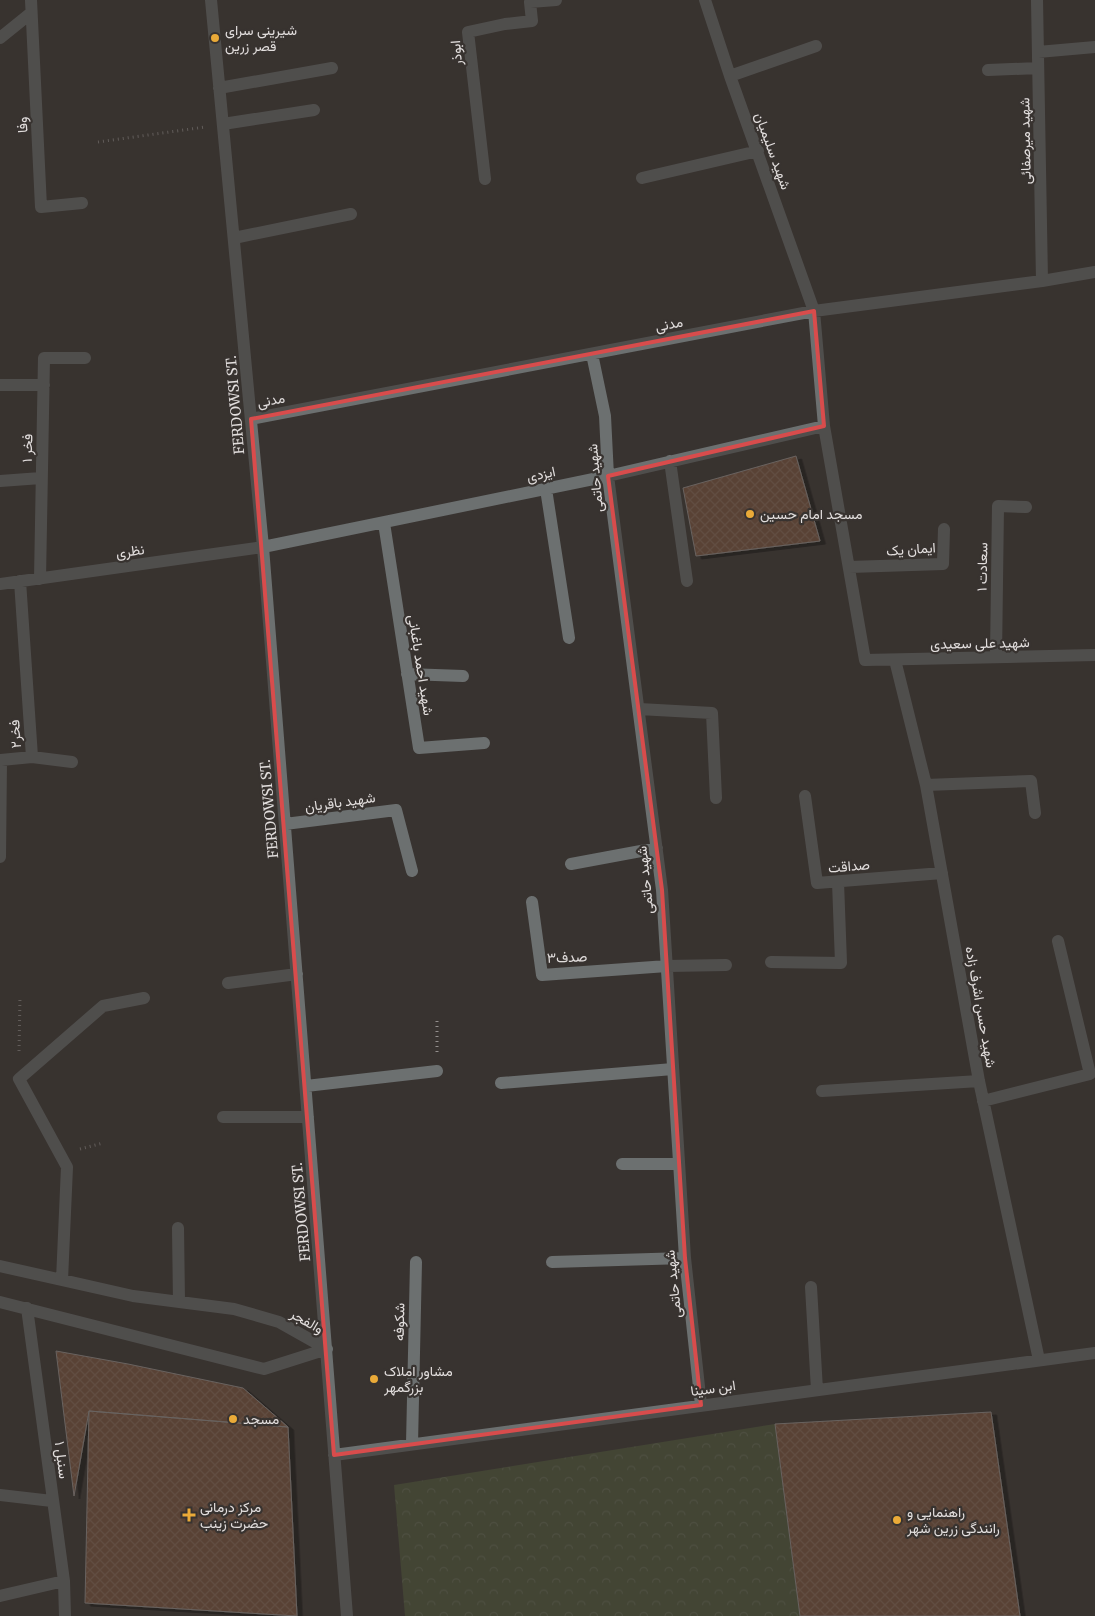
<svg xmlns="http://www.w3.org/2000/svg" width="1095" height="1616" font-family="Merriweather,Vazirmatn,serif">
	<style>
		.park { fill: url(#park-crowns) }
		.building { fill: url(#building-cross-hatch); stroke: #a39c99; filter: url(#shadow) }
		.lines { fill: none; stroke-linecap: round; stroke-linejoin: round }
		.path { stroke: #938f8d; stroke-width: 3; stroke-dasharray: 1 4; stroke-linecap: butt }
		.minor { stroke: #6c7070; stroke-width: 12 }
		.marked { fill: none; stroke: #d84c4c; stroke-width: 4; stroke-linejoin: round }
		.poi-dot { fill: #eaaa38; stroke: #383330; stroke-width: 2 }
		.labels { text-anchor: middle; stroke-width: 4.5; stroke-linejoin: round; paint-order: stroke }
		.poi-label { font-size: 14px; fill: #e2dedd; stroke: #383330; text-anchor: start }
		.street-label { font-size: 14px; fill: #e2dedd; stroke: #383330 }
	</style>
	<defs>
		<pattern id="park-crowns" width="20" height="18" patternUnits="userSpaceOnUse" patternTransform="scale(1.25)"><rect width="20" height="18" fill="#505b3b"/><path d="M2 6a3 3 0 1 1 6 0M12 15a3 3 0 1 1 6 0" fill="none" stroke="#697257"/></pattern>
		<pattern id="building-cross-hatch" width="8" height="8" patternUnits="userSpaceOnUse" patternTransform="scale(1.25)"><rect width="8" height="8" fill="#81553e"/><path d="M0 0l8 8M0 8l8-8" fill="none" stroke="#936d59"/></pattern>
		<filter id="shadow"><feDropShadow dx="5.5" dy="3" stdDeviation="0" flood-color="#0009"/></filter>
	</defs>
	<rect width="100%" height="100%" fill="#383330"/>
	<!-- park -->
	<path class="park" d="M 775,1424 L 800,1616 L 405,1616 L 394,1485 Z"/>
	<!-- building -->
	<path class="building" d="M 796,456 L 820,541 L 696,556 L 683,488 Z
		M 56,1351 L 128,1364 L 243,1388 L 288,1427 L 89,1411 L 74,1496 Z
		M 89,1411 L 288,1427 L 297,1616 L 85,1603 Z
		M 991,1412 L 1020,1616 L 800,1616 L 775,1424 Z"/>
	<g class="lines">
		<!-- path -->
		<path class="path" d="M 98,142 L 205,127
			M 437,1021 L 437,1053
			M 19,1051 L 20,996
			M 80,1149 L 103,1143"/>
		<!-- minor -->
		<path class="minor" d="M 31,0 L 41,207 L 82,203
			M 211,0 L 263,547 L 347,1616
			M 705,0 L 730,76 L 814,311 L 824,426 L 865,660 L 1095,655
			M 1037,0 L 1042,281
			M 0,38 L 31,13
			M 1038,52 L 1095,47
			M 988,70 L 1038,68
			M 730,76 L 816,46
			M 219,88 L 332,68
			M 223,124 L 314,110
			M 642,178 L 758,151
			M 485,179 L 468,32 L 505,24 L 532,21 L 530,2 L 556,0
			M 234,238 L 351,214
			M 592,354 L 605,416 L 608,476 L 662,890 L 685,1258 L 701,1405
			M 0,385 L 44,385
			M 251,419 L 814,311 L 1042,281 L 1095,272
			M 670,461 L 687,581
			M 0,481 L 41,478
			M 546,489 L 569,638
			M 384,523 L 419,748 L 484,743
			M 849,567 L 943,564 L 944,529
			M 40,579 L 44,358 L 85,358
			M 0,584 L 263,547 L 608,476 L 824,426
			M 996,657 L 998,506 L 1026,507
			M 895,660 L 926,785 L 979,1081 L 1039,1360
			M 407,674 L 463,676
			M 639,709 L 712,713 L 716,798
			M 32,757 L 72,762
			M 926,785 L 1031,781 L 1035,813
			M 805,796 L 817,883 L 942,873
			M 285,824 L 396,810 L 412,871
			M 0,857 L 1,760 L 32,757 L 20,581
			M 571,864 L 657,848
			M 532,902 L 542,975 L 667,966 L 726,965
			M 771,962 L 841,963 L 838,882
			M 228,983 L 297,974
			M 501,1083 L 673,1069
			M 306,1086 L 437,1071
			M 822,1091 L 979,1081
			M 983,1101 L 1090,1074 L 1058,941
			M 223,1117 L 308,1117
			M 622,1164 L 679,1164
			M 178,1228 L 179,1302
			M 552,1262 L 685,1258
			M 0,1266 L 133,1296 L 234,1309 L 279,1322 L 327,1349
			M 62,1280 L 67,1167 L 19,1079 L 103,1006 L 144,998
			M 811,1287 L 817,1390
			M 0,1302 L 264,1369 L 327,1349
			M 27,1308 L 64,1581 L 65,1616
			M 412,1444 L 416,1262
			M 334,1455 L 1095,1353
			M 0,1495 L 52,1501
			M 0,1596 L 64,1581"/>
	</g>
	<!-- marked area -->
	<path d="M0 0H1095V1616H0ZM 814,311 L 824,426 L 608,476 L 662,890 L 685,1258 L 701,1405 L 334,1455 L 251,419 Z" fill="#383330" fill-opacity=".55" fill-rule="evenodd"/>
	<path class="marked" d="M 814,311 L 824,426 L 608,476 L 662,890 L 685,1258 L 701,1405 L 334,1455 L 251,419 Z"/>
	<!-- markers -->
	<g class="poi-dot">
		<circle cx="215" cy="38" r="5"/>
		<circle cx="750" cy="514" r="5"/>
		<circle cx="374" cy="1379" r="5"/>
		<circle cx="233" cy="1419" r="5"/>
		<path d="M186.5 1507.5h5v5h5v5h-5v5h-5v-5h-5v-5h5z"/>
		<circle cx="897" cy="1520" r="5"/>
	</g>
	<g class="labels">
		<!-- poi labels -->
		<g class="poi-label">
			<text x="225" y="35">شیرینی سرای<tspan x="225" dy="16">قصر زرین</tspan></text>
			<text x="760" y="519">مسجد امام حسین</text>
			<text x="384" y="1376">مشاور املاک<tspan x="384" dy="16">بزرگمهر</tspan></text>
			<text x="243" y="1424">مسجد</text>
			<text x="200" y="1512">مرکز درمانی<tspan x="200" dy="16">حضرت زینب</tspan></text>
			<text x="907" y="1517">راهنمایی و<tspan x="907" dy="16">رانندگی زرین شهر</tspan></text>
		</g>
		<!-- street labels -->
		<g class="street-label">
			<text transform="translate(456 53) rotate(-95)" y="5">ابوذر</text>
			<text transform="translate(22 125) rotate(-93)" y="5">وفا</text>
			<text transform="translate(1025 141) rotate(-91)" y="5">شهید میرصفائی</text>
			<text transform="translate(773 151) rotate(70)" y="5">شهید سلیمیان</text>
			<text transform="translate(669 324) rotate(-11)" y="5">مدنی</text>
			<text transform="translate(271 400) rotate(-11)" y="5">مدنی</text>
			<text transform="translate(235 405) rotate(-95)" y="5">FERDOWSI ST.</text>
			<text transform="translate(27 448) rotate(-89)" y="5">فخر ۱</text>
			<text transform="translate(541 474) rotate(-12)" y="5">ایزدی</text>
			<text transform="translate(595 478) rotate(-95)" y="5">شهید حاتمی</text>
			<text transform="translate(911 549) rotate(-4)" y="5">ایمان یک</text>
			<text transform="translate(130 551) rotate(-8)" y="5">نظری</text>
			<text transform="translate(982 567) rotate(-89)" y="5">سعادت ۱</text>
			<text transform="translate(980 643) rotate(-1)" y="5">شهید علی سعیدی</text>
			<text transform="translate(421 665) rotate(81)" y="5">شهید احمد باغبانی</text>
			<text transform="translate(15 734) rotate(-94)" y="5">فخر۲</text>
			<text transform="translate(340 802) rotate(-8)" y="5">شهید باقریان</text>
			<text transform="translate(269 809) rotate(-95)" y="5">FERDOWSI ST.</text>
			<text transform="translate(849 866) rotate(-5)" y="5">صداقت</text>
			<text transform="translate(645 880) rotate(-96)" y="5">شهید حاتمی</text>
			<text transform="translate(567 957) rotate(-2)" y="5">صدف۳</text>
			<text transform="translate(981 1007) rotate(80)" y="5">شهید حسن اشرف زاده</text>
			<text transform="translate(301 1212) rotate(-95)" y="5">FERDOWSI ST.</text>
			<text transform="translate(673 1284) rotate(-96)" y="5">شهید حاتمی</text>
			<text transform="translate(307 1321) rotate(30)" y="5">والفجر</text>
			<text transform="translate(399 1322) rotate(-89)" y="5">شکوفه</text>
			<text transform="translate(713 1388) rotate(-8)" y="5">ابن سینا</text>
			<text transform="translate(62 1460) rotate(83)" y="5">سنبل ۱</text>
		</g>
	</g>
</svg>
